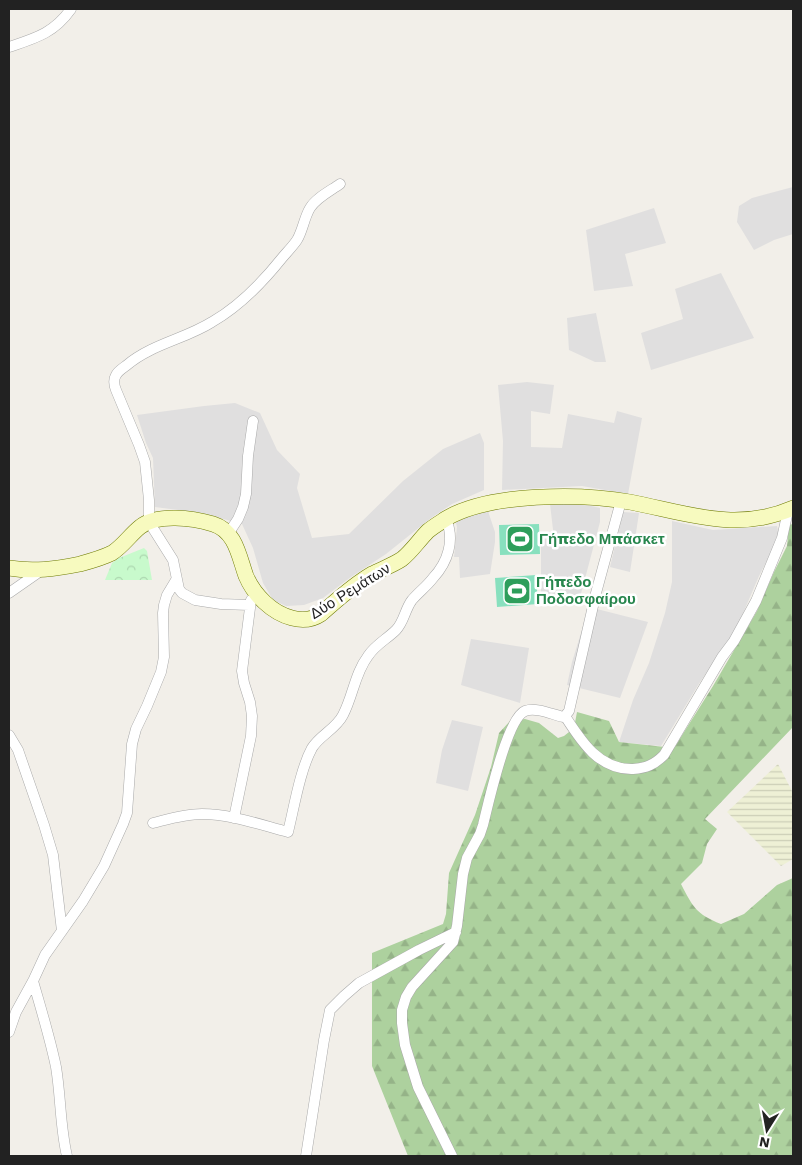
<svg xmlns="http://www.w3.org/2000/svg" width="802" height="1165" font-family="'Work Sans',sans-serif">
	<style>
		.residential { fill: #e0dfdf }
		.farmland { fill: url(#farmland-rules) }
		.forest { fill: url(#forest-firs) }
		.park { fill: url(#park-crowns) }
		.pitch { fill: #88e0be }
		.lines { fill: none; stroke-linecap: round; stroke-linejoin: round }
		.street-casing { stroke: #a9a9a9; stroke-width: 11 }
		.secondary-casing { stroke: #707d05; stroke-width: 16 }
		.street { stroke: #fff; stroke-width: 10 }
		.secondary { stroke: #f7fabf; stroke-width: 15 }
		.labels { text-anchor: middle; stroke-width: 5; stroke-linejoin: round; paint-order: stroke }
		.leisure-label { font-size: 15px; font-weight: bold; fill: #27864d; stroke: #fff; text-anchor: start }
		.street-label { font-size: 15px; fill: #222; stroke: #fff }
	</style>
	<defs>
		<pattern id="farmland-rules" width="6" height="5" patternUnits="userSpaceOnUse" patternTransform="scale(1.25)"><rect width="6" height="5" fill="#eef0d5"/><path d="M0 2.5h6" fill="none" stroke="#ccceb7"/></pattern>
		<pattern id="forest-firs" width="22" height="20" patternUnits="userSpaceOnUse" patternTransform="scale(1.25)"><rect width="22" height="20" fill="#add19e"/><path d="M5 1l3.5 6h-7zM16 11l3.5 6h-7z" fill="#95b388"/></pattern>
		<pattern id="park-crowns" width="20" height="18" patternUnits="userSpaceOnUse" patternTransform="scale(1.25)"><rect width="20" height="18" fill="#c8facc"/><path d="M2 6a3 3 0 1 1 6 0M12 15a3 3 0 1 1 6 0" fill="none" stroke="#acd6af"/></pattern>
	</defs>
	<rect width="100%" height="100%" fill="#f2efe9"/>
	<!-- residential -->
	<path class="residential" d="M 793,187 L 793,234 L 774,240 L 754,250 L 737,222 L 739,206 L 752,198 Z
		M 654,208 L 666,243 L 625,254 L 633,286 L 594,291 L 586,230 Z
		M 721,273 L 754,338 L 651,370 L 641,333 L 683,319 L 675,289 Z
		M 596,313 L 606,362 L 595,362 L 569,350 L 567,318 Z
		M 527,382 L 554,385 L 550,414 L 531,411 L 531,447 L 562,448 L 568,414 L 614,423 L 617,411 L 642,418 L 628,494 L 582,486 L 502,490 L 503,441 L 498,385 Z
		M 235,403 L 260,413 L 277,450 L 300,474 L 297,488 L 312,538 L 349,534 L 403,481 L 443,449 L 480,433 L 484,443 L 484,490 L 452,504 L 431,518 L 386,554 L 351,577 L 323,598 L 304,605 L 286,606 L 273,600 L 263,583 L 253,548 L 242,524 L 201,513 L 155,507 L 153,458 L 146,443 L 137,415 L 204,406 Z
		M 577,503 L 600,508 L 600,522 L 578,605 L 541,598 L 541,539 L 554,538 L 550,504 Z
		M 488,511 L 495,532 L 495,542 L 490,574 L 460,578 L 459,557 L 454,557 L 457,527 L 455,519 Z
		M 623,512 L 639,513 L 630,572 L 610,567 Z
		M 672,521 L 713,530 L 777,526 L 779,537 L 759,576 L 735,632 L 700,682 L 661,746 L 619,742 L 633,700 L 649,663 L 665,613 L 672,582 Z
		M 589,607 L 648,622 L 620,698 L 567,685 L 572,662 Z
		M 471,639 L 529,648 L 520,703 L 461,685 Z
		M 452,720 L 483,727 L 468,791 L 436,783 L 442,750 Z"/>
	<!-- farmland -->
	<path class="farmland" d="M 778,764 L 793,793 L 793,859 L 781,866 L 727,812 Z"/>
	<!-- forest -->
	<path class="forest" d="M 793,524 L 793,727 L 705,819 L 717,829 L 707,844 L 702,863 L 681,884 C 693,907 696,914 721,924 L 744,914 L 777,885 L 793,878 L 793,1156 L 408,1156 L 372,1066 L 372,953 L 443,924 L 446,914 L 449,873 L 475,815 L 491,767 L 499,733 L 510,721 L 525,719 L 539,723 L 558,738 L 564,736 L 574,728 L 577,712 L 609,721 L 619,742 L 674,748 L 713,686 L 757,611 L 774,572 L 787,546 L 789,525 Z"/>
	<!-- park -->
	<path class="park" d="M 144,548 L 147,551 L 152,580 L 105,580 L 112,563 L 119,558 Z"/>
	<!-- pitch -->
	<path class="pitch" d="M 539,524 L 540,554 L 500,555 L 499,525 Z
		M 536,575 L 538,604 L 497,607 L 495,578 Z"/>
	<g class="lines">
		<defs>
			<path id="street" d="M 9,47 C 36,38 54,33 71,9
				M 228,534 L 238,519 L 243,507 L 246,494 L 248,456 L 253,421
				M 9,593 L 42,570
				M 249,605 L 221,604 L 195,600 L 182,593 L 179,589 L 173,560 L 149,522 L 149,500 L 145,462 L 139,445 L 116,390 C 114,385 113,380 116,375 C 118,371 123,368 127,365 C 152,344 185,339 212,322 C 240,306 262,283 282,258 C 287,252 293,246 297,240 C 303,230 304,218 310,208 C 316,198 330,191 340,184
				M 565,716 C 581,741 599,770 633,769 C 646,768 654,765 664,755 L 722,657 L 734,641 L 756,601 L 782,538 L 788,511
				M 9,735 L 18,750 L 44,825 L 53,855 L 62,931
				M 234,818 L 251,736 L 252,716 L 250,702 L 244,683 L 242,671 L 251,600
				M 153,823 C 169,819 185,814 202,814 C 231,814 261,825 288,832 C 294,808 300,770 312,748 C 320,735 336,729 343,715 C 353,696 355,673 368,656 C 375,645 387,639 396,630 C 404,622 405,609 412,600 C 419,592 427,586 433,578 C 448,562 455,540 446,519
				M 33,981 C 41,1009 50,1038 56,1067 C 61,1097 60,1127 67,1156
				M 9,1032 L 16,1012 L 33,981 L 45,955 L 83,901 L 104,866 L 123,824 L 127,813 L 132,744 L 136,729 L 147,706 L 161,672 L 164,657 L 163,613 L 164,605 L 167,595 L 176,580
				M 306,1156 L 324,1040 L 330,1010 L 344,996 L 359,983 L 419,950 L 456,932
				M 452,1156 L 418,1087 L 405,1045 L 402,1023 L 402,1010 L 406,997 L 412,987 L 453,942 L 457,926 L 463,874 L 467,858 L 480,834 L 483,825 C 488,805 507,718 525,711 C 536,707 551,714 563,717 L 565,716 L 569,711 L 596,593 L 621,501"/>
			<path id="secondary" d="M 9,568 C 34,572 55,569 80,564 C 91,561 102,558 112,553 C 123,546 130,535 140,527 C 157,513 193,518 213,524 C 236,531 239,557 246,576 C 254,595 272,613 292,618 C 303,621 312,620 321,614 C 337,600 353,585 372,574 C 382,569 393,565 402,559 C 412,551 419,540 428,531 C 434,526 441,522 447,518 C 491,493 580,493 630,502 C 687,513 736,533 793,508"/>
		</defs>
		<!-- street casing -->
		<use href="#street" class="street-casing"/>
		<!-- secondary casing -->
		<use href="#secondary" class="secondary-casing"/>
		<!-- street -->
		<use href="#street" class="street"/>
		<!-- secondary -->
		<use href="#secondary" class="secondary"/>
	</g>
	<!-- icons -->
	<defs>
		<symbol id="stadium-square" viewBox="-11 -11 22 22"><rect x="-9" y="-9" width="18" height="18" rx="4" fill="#2e9e5b" stroke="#fff"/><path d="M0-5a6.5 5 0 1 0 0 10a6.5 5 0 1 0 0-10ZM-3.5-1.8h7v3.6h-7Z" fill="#fff"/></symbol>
	</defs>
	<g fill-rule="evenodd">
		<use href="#stadium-square" x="504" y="523" width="32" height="32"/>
		<use href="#stadium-square" x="501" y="575" width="32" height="32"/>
	</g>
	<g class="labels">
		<!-- leisure labels -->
		<g class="leisure-label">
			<text x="539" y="544">Γήπεδο Μπάσκετ</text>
			<text x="536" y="587">Γήπεδο<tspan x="536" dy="17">Ποδοσφαίρου</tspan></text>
		</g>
		<!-- street labels -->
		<g class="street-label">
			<text transform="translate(350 591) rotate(-32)" y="5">Δύο Ρεμάτων</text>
		</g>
	</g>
	<!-- border -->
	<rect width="802" height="1165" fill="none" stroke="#222222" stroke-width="20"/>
	<!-- north arrow -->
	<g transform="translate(767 1130) rotate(191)" stroke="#ffffff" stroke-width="4" paint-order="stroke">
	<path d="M0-4L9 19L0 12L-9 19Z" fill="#222222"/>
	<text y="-8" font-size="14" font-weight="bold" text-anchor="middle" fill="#222222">N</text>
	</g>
</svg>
